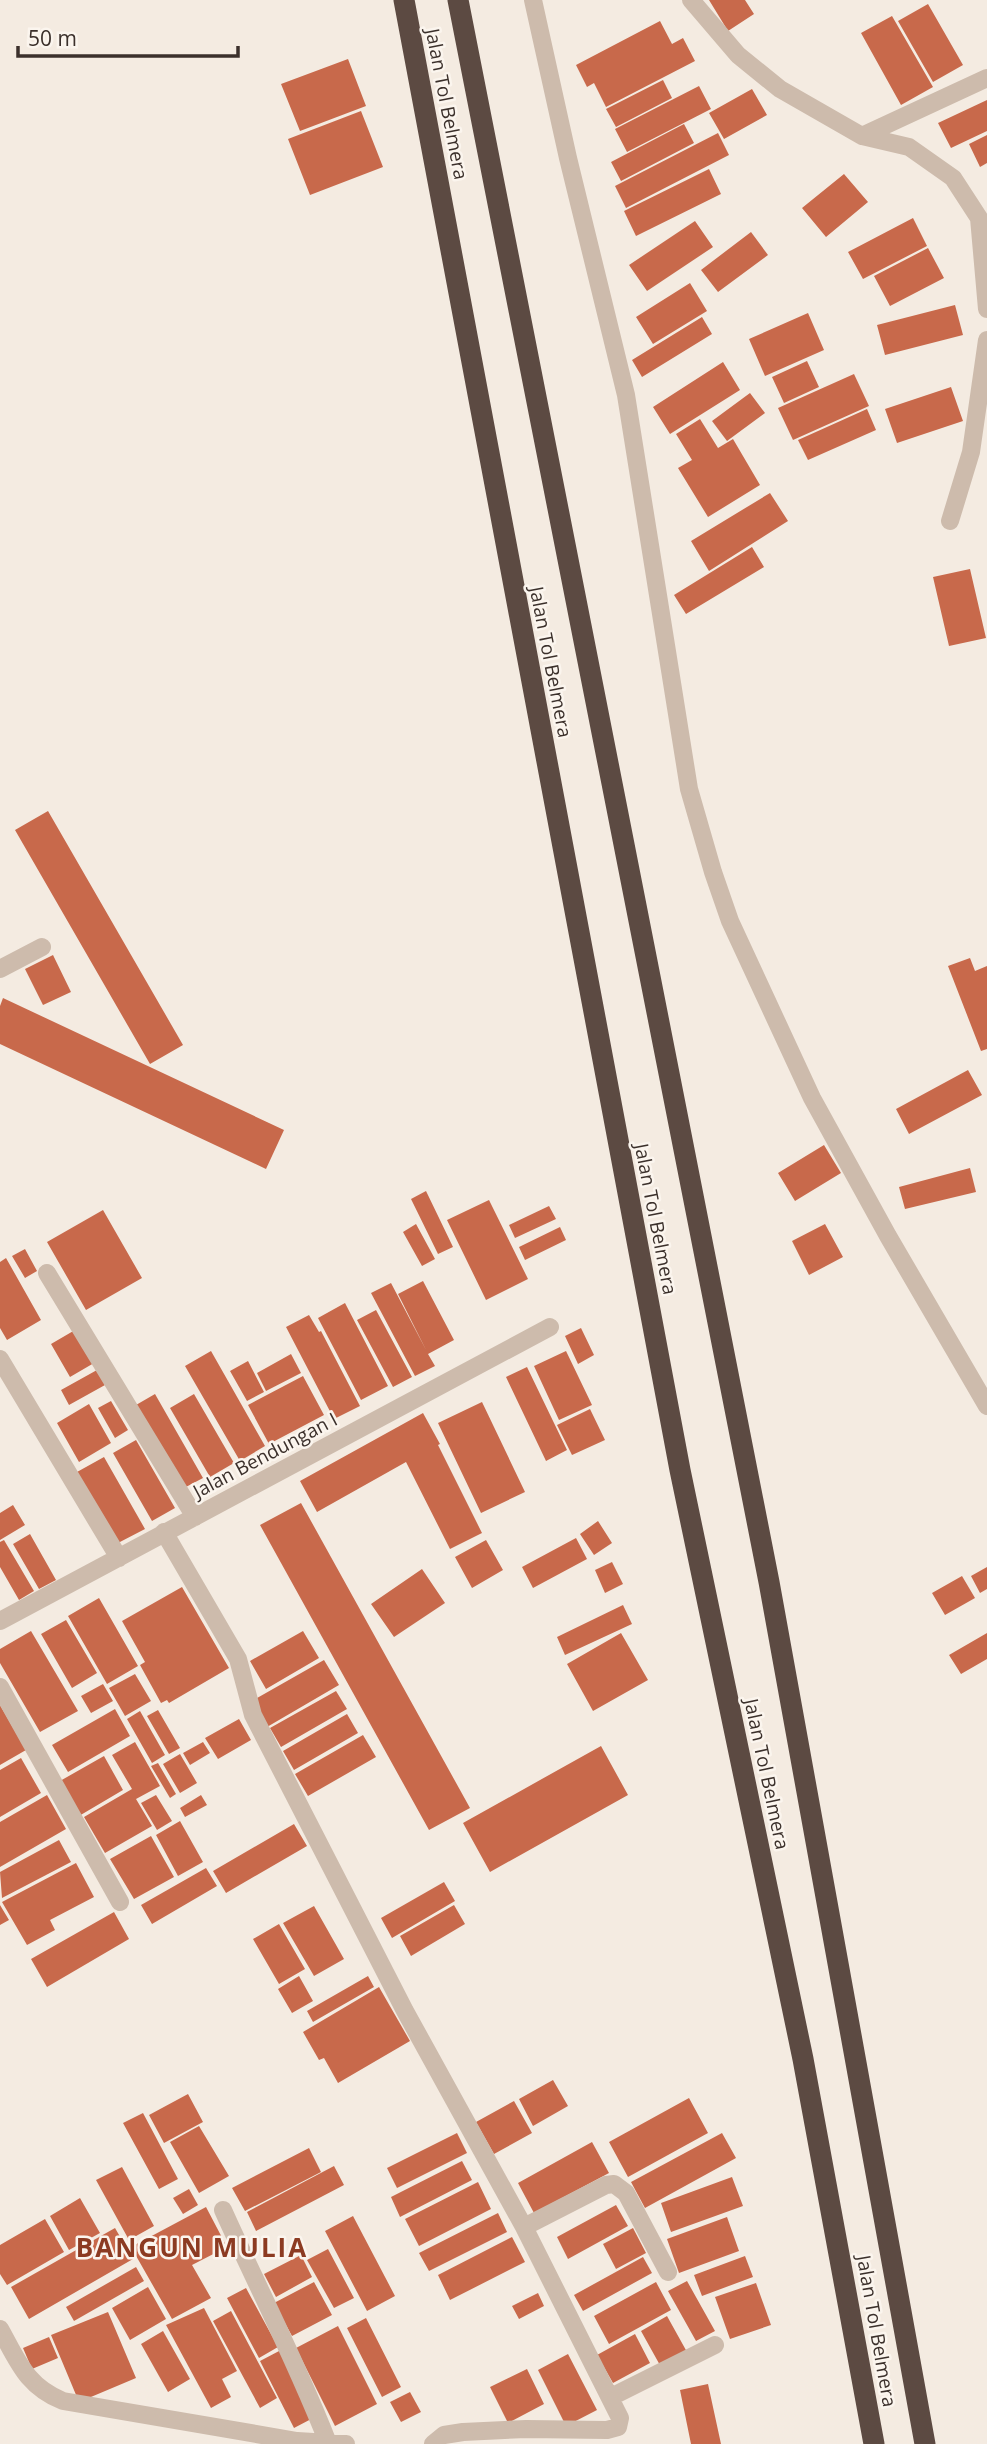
<svg xmlns="http://www.w3.org/2000/svg" width="987" height="2444" font-family="'Open Sans',sans-serif">
	<style>
		.building { fill: #c8694b }
		.lines { fill: none; stroke-linecap: round; stroke-linejoin: round }
		.minor { stroke: #cdbbac; stroke-width: 18 }
		.highway { stroke: #5c4a42; stroke-width: 21 }
		.labels { text-anchor: middle; stroke-width: 5; stroke-linejoin: round; paint-order: stroke }
		.street-label { font-size: 19px; fill: #3b302b; stroke: #fbf5ee }
		.district-label { font-size: 26px; font-weight: bold; letter-spacing: 2px; fill: #8c3b22; stroke: #fbf5ee }
	</style>
	<rect width="100%" height="100%" fill="#f4ebe1"/>
	<!-- building -->
	<path class="building" d="M 709,0 L 745,0 L 754,14 L 728,31 Z
		M 928,4 L 963,65 L 933,82 L 898,21 Z
		M 892,16 L 933,87 L 901,105 L 861,33 Z
		M 660,21 L 672,44 L 683,38 L 695,61 L 606,107 L 594,83 L 587,87 L 576,65 Z
		M 348,59 L 366,106 L 300,131 L 281,84 Z
		M 663,80 L 672,98 L 616,127 L 606,109 Z
		M 699,86 L 711,109 L 627,152 L 615,129 Z
		M 752,89 L 767,115 L 724,139 L 709,113 Z
		M 987,100 L 987,131 L 951,148 L 938,123 Z
		M 361,111 L 383,167 L 310,195 L 288,139 Z
		M 684,124 L 694,143 L 621,181 L 611,162 Z
		M 718,133 L 729,155 L 626,208 L 615,186 Z
		M 987,135 L 987,163 L 980,167 L 969,144 Z
		M 709,169 L 721,194 L 636,236 L 624,211 Z
		M 844,174 L 868,202 L 826,237 L 802,208 Z
		M 913,218 L 927,246 L 863,279 L 848,252 Z
		M 695,221 L 713,247 L 647,291 L 629,265 Z
		M 751,232 L 768,255 L 718,292 L 701,270 Z
		M 928,248 L 944,278 L 890,306 L 874,276 Z
		M 690,283 L 707,311 L 653,344 L 636,317 Z
		M 955,305 L 963,335 L 885,355 L 877,325 Z
		M 808,313 L 824,350 L 765,376 L 749,339 Z
		M 702,317 L 712,334 L 642,377 L 632,360 Z
		M 807,361 L 819,387 L 784,403 L 772,377 Z
		M 723,362 L 740,390 L 670,434 L 653,407 Z
		M 854,374 L 869,406 L 793,440 L 778,408 Z
		M 951,387 L 963,421 L 897,443 L 885,409 Z
		M 750,393 L 765,413 L 727,441 L 712,421 Z
		M 867,409 L 876,430 L 808,460 L 798,440 Z
		M 700,419 L 718,448 L 733,439 L 760,485 L 708,517 L 678,468 L 692,460 L 676,434 Z
		M 770,493 L 788,521 L 709,571 L 691,541 Z
		M 752,547 L 764,567 L 686,614 L 674,595 Z
		M 970,569 L 986,638 L 949,646 L 933,577 Z
		M 48,811 L 183,1045 L 150,1064 L 15,830 Z
		M 53,955 L 71,992 L 43,1005 L 25,969 Z
		M 970,958 L 975,971 L 987,966 L 987,1049 L 981,1051 L 948,966 Z
		M 3,998 L 284,1130 L 266,1169 L 0,1044 L 0,1006 Z
		M 968,1070 L 982,1095 L 909,1134 L 896,1109 Z
		M 824,1145 L 841,1173 L 795,1201 L 778,1173 Z
		M 970,1168 L 976,1192 L 905,1209 L 899,1187 Z
		M 426,1191 L 453,1247 L 438,1254 L 411,1199 Z
		M 489,1200 L 528,1279 L 486,1300 L 447,1220 Z
		M 549,1206 L 556,1219 L 515,1238 L 509,1225 Z
		M 103,1210 L 142,1278 L 86,1310 L 47,1242 Z
		M 416,1224 L 435,1259 L 422,1266 L 403,1232 Z
		M 825,1224 L 843,1257 L 809,1275 L 792,1241 Z
		M 560,1227 L 566,1240 L 525,1260 L 519,1247 Z
		M 25,1249 L 37,1271 L 25,1278 L 12,1256 Z
		M 6,1258 L 41,1320 L 7,1340 L 0,1328 L 0,1262 Z
		M 423,1281 L 454,1340 L 428,1354 L 435,1366 L 415,1376 L 371,1293 L 391,1283 L 426,1350 L 398,1294 Z
		M 345,1303 L 388,1386 L 361,1400 L 318,1318 Z
		M 376,1310 L 412,1377 L 393,1387 L 357,1320 Z
		M 309,1315 L 319,1332 L 321,1331 L 360,1406 L 334,1419 L 286,1327 Z
		M 581,1328 L 594,1355 L 578,1364 L 565,1336 Z
		M 75,1330 L 94,1363 L 70,1377 L 51,1344 Z
		M 211,1351 L 265,1446 L 240,1461 L 185,1366 Z
		M 566,1351 L 592,1405 L 559,1420 L 534,1366 Z
		M 291,1354 L 301,1373 L 266,1391 L 257,1373 Z
		M 248,1361 L 264,1392 L 247,1401 L 230,1371 Z
		M 527,1367 L 567,1450 L 546,1461 L 506,1377 Z
		M 97,1370 L 105,1385 L 69,1405 L 61,1390 Z
		M 303,1376 L 324,1415 L 269,1444 L 248,1405 Z
		M 155,1394 L 203,1478 L 184,1488 L 136,1405 Z
		M 194,1394 L 234,1463 L 210,1477 L 170,1408 Z
		M 111,1401 L 128,1430 L 115,1438 L 98,1408 Z
		M 482,1402 L 525,1492 L 481,1513 L 438,1423 Z
		M 89,1404 L 111,1443 L 79,1462 L 57,1423 Z
		M 590,1409 L 605,1440 L 572,1455 L 557,1425 Z
		M 423,1413 L 440,1444 L 438,1445 L 482,1533 L 450,1549 L 406,1462 L 317,1512 L 300,1481 Z
		M 136,1440 L 175,1508 L 152,1521 L 113,1453 Z
		M 104,1457 L 145,1529 L 118,1543 L 77,1472 Z
		M 301,1503 L 470,1808 L 429,1830 L 260,1525 Z
		M 13,1505 L 25,1525 L 0,1540 L 0,1513 Z
		M 598,1521 L 612,1543 L 594,1555 L 580,1534 Z
		M 30,1534 L 56,1580 L 39,1589 L 13,1544 Z
		M 576,1538 L 587,1559 L 533,1588 L 522,1567 Z
		M 4,1540 L 34,1591 L 19,1600 L 0,1567 L 0,1542 Z
		M 486,1540 L 503,1570 L 472,1588 L 455,1557 Z
		M 612,1562 L 623,1584 L 605,1593 L 595,1570 Z
		M 987,1567 L 987,1589 L 980,1593 L 971,1576 Z
		M 422,1569 L 445,1603 L 394,1637 L 371,1604 Z
		M 962,1576 L 975,1598 L 945,1615 L 932,1593 Z
		M 182,1587 L 229,1668 L 169,1703 L 167,1700 L 161,1703 L 140,1665 L 145,1662 L 122,1621 Z
		M 99,1598 L 138,1666 L 107,1684 L 68,1616 Z
		M 623,1605 L 632,1624 L 565,1655 L 557,1637 Z
		M 66,1620 L 97,1673 L 72,1688 L 41,1634 Z
		M 31,1631 L 78,1711 L 40,1732 L 0,1663 L 0,1649 Z
		M 303,1631 L 319,1658 L 266,1689 L 250,1661 Z
		M 621,1633 L 648,1680 L 593,1711 L 567,1664 Z
		M 987,1633 L 987,1659 L 961,1674 L 949,1655 Z
		M 324,1660 L 339,1685 L 267,1727 L 252,1701 Z
		M 135,1674 L 151,1701 L 125,1716 L 109,1688 Z
		M 103,1684 L 113,1701 L 91,1713 L 81,1696 Z
		M 336,1691 L 347,1709 L 281,1747 L 270,1728 Z
		M 0,1705 L 26,1750 L 0,1765 Z
		M 115,1709 L 130,1736 L 68,1772 L 52,1745 Z
		M 158,1710 L 180,1748 L 169,1754 L 147,1716 Z
		M 140,1711 L 165,1755 L 152,1763 L 127,1719 Z
		M 347,1714 L 358,1733 L 294,1770 L 283,1751 Z
		M 239,1719 L 251,1740 L 218,1759 L 205,1738 Z
		M 363,1735 L 376,1757 L 308,1796 L 295,1774 Z
		M 135,1742 L 160,1786 L 136,1799 L 152,1826 L 105,1853 L 84,1817 L 132,1789 L 112,1755 Z
		M 203,1742 L 210,1753 L 190,1765 L 183,1753 Z
		M 601,1746 L 628,1795 L 490,1872 L 463,1823 Z
		M 180,1754 L 197,1783 L 180,1793 L 163,1764 Z
		M 104,1756 L 123,1790 L 79,1816 L 60,1781 Z
		M 21,1758 L 41,1793 L 0,1817 L 0,1770 Z
		M 158,1763 L 176,1794 L 170,1798 L 151,1766 Z
		M 47,1795 L 66,1829 L 0,1867 L 0,1822 Z
		M 156,1795 L 172,1821 L 157,1830 L 141,1803 Z
		M 201,1795 L 207,1805 L 185,1817 L 180,1808 Z
		M 180,1821 L 203,1862 L 178,1876 L 156,1835 Z
		M 294,1824 L 307,1846 L 226,1893 L 213,1871 Z
		M 151,1836 L 174,1877 L 134,1899 L 110,1859 Z
		M 59,1840 L 71,1862 L 2,1898 L 0,1872 Z
		M 76,1863 L 94,1897 L 50,1920 L 55,1930 L 27,1945 L 2,1902 Z
		M 206,1868 L 217,1886 L 152,1924 L 141,1905 Z
		M 444,1882 L 455,1901 L 392,1938 L 381,1918 Z
		M 0,1905 L 9,1920 L 0,1925 Z
		M 454,1905 L 465,1924 L 411,1956 L 400,1936 Z
		M 314,1906 L 344,1959 L 314,1976 L 283,1923 Z
		M 114,1912 L 129,1939 L 47,1987 L 31,1959 Z
		M 279,1924 L 305,1969 L 279,1984 L 253,1939 Z
		M 299,1976 L 313,2001 L 292,2013 L 278,1989 Z
		M 368,1976 L 374,1987 L 313,2022 L 307,2011 Z
		M 379,1987 L 410,2041 L 338,2083 L 324,2058 L 319,2060 L 303,2032 Z
		M 553,2080 L 568,2106 L 533,2126 L 519,2099 Z
		M 188,2094 L 203,2122 L 164,2143 L 149,2115 Z
		M 689,2098 L 708,2133 L 628,2177 L 609,2142 Z
		M 514,2101 L 532,2133 L 494,2154 L 476,2122 Z
		M 143,2113 L 178,2179 L 159,2189 L 123,2123 Z
		M 199,2126 L 229,2176 L 199,2193 L 170,2142 Z
		M 457,2133 L 467,2153 L 397,2188 L 387,2168 Z
		M 722,2133 L 736,2158 L 645,2208 L 631,2182 Z
		M 592,2142 L 609,2173 L 534,2213 L 518,2183 Z
		M 309,2148 L 321,2172 L 245,2211 L 232,2188 Z
		M 462,2161 L 472,2180 L 400,2217 L 391,2197 Z
		M 334,2166 L 344,2185 L 256,2231 L 247,2212 Z
		M 122,2167 L 154,2226 L 129,2240 L 96,2180 Z
		M 732,2177 L 743,2206 L 671,2232 L 661,2203 Z
		M 478,2182 L 491,2209 L 419,2246 L 405,2219 Z
		M 189,2189 L 198,2205 L 183,2214 L 173,2198 Z
		M 80,2198 L 100,2233 L 69,2250 L 50,2216 Z
		M 616,2205 L 628,2226 L 568,2259 L 557,2237 Z
		M 206,2207 L 227,2247 L 192,2265 L 211,2298 L 172,2319 L 131,2247 Z
		M 498,2213 L 507,2232 L 429,2271 L 419,2253 Z
		M 353,2216 L 395,2296 L 367,2311 L 325,2231 Z
		M 727,2217 L 739,2251 L 679,2273 L 667,2239 Z
		M 45,2219 L 64,2252 L 7,2285 L 0,2274 L 0,2245 Z
		M 115,2228 L 133,2259 L 29,2319 L 11,2287 Z
		M 633,2228 L 646,2253 L 616,2269 L 603,2244 Z
		M 512,2237 L 525,2262 L 450,2300 L 438,2275 Z
		M 328,2249 L 354,2298 L 334,2308 L 307,2260 Z
		M 301,2255 L 312,2277 L 276,2297 L 264,2274 Z
		M 745,2256 L 753,2277 L 702,2296 L 694,2275 Z
		M 643,2257 L 652,2273 L 583,2311 L 574,2295 Z
		M 136,2267 L 144,2281 L 74,2321 L 66,2307 Z
		M 687,2281 L 715,2331 L 696,2341 L 668,2291 Z
		M 314,2282 L 332,2315 L 292,2336 L 274,2303 Z
		M 656,2282 L 671,2310 L 609,2344 L 594,2316 Z
		M 756,2283 L 771,2325 L 730,2339 L 715,2297 Z
		M 148,2287 L 166,2319 L 130,2340 L 112,2308 Z
		M 246,2288 L 278,2347 L 259,2358 L 227,2298 Z
		M 538,2293 L 544,2306 L 519,2319 L 512,2306 Z
		M 204,2308 L 237,2371 L 222,2379 L 231,2397 L 211,2408 L 166,2325 Z
		M 231,2311 L 277,2398 L 260,2408 L 213,2321 Z
		M 108,2312 L 136,2378 L 79,2402 L 51,2335 Z
		M 667,2316 L 687,2352 L 661,2367 L 641,2331 Z
		M 366,2318 L 401,2387 L 382,2397 L 347,2328 Z
		M 338,2326 L 377,2404 L 335,2426 L 296,2348 Z
		M 163,2331 L 190,2379 L 168,2392 L 141,2344 Z
		M 635,2334 L 650,2363 L 613,2383 L 597,2355 Z
		M 49,2337 L 58,2358 L 32,2369 L 23,2348 Z
		M 281,2350 L 315,2417 L 294,2428 L 260,2361 Z
		M 568,2354 L 597,2410 L 566,2426 L 538,2370 Z
		M 527,2369 L 544,2404 L 508,2423 L 490,2387 Z
		M 708,2384 L 721,2444 L 691,2444 L 680,2390 Z
		M 410,2392 L 421,2412 L 401,2422 L 390,2402 Z"/>
	<g class="lines">
		<!-- minor -->
		<path class="minor" d="M 533,0 L 568,158 L 626,395 L 689,789 L 713,872 L 730,921 L 812,1098 L 888,1236 L 987,1406
			M 691,0 L 738,55 L 780,89 L 862,136 L 909,147 L 953,178 L 979,218 L 987,309
			M 862,136 L 987,78
			M 950,521 L 971,452 L 987,340
			M 0,969 L 42,947
			M 47,1273 L 195,1517
			M 0,1359 L 119,1558
			M 164,1532 L 238,1659 L 253,1715 L 405,2011 L 524,2227 L 620,2418 L 618,2427 L 607,2430 L 526,2429 L 463,2432 L 444,2435 L 433,2444
			M 0,1621 L 550,1327
			M 0,1687 L 120,1902
			M 223,2210 C 258,2288 297,2363 328,2443
			M 524,2227 L 606,2185 L 614,2184 L 626,2193 L 668,2272
			M 0,2329 C 18,2361 26,2386 63,2401 L 297,2441 L 346,2444
			M 611,2397 L 715,2345"/>
		<!-- highway -->
		<path class="highway" d="M 404,0 L 680,1470 L 803,2059 L 874,2444
			M 458,0 L 769,1582 L 925,2444"/>
	</g>
	<g class="labels">
		<!-- street labels -->
		<g class="street-label">
			<text transform="translate(447 104) rotate(79)" y="7">Jalan Tol Belmera</text>
			<text transform="translate(551 662) rotate(79)" y="7">Jalan Tol Belmera</text>
			<text transform="translate(656 1219) rotate(79)" y="7">Jalan Tol Belmera</text>
			<text transform="translate(265 1455) rotate(-28)" y="7">Jalan Bendungan I</text>
			<text transform="translate(767 1774) rotate(78)" y="7">Jalan Tol Belmera</text>
			<text transform="translate(877 2331) rotate(80)" y="7">Jalan Tol Belmera</text>
		</g>
		<!-- district labels -->
		<g class="district-label">
			<text x="192" y="2257">BANGUN MULIA</text>
		</g>
	</g>
	<!-- scale -->
	<path d="M18 46v10h220v-10" fill="none" stroke="#3b302b" stroke-width="3.5"/>
	<text x="28" y="46" font-size="21" fill="#3b302b" stroke="#fbf5ee" stroke-width="5" paint-order="stroke">50 m</text>
</svg>
